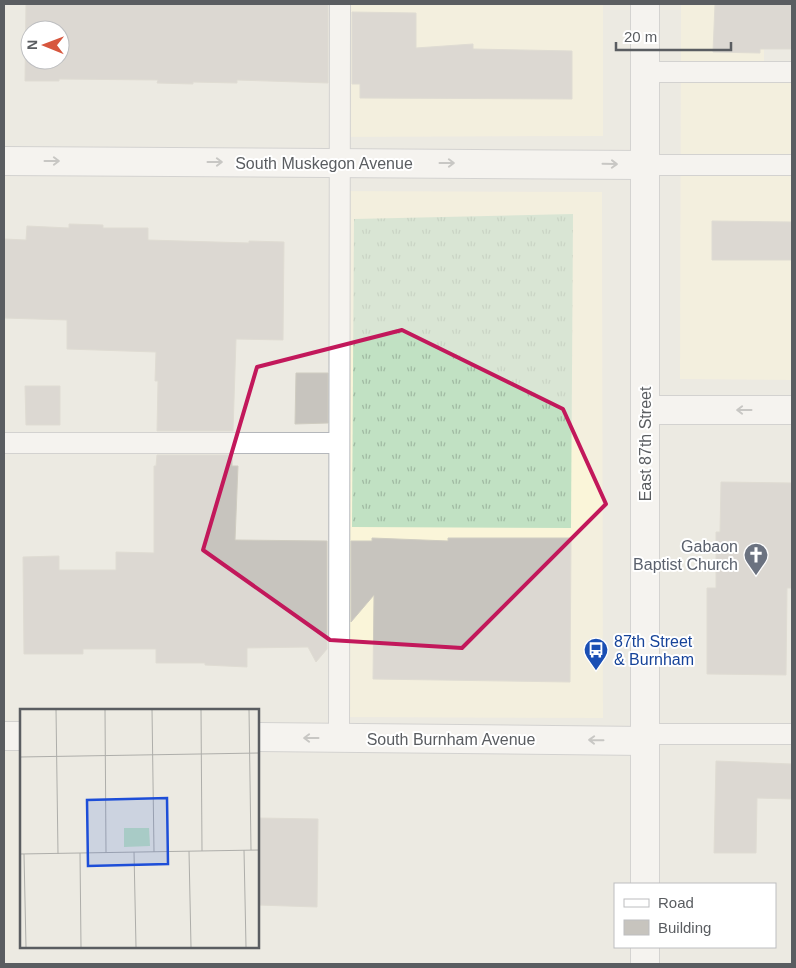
<svg xmlns="http://www.w3.org/2000/svg" width="796" height="968" font-family="Arial,sans-serif">
	<style>
		.commercial { fill: #faf5d9 }
		.grass { fill: url(#grass-tufts) }
		.building { fill: #c7c4be; stroke: #cfccc1; fill-rule: evenodd }
		.lines { fill: none; stroke-linecap: round; stroke-linejoin: round }
		.lane-casing { stroke: #b4b7bb; stroke-width: 22 }
		.street-casing { stroke: #b4b7bb; stroke-width: 30 }
		.secondary-casing { stroke: #b6b8bd; stroke-width: 30 }
		.lane { stroke: #fff; stroke-width: 20 }
		.street { stroke: #fff; stroke-width: 28 }
		.secondary { stroke: #fff; stroke-width: 28 }
		.oneway { stroke: #9c9ea0 }
		.marked { fill: none; stroke: #c2185b; stroke-width: 4; stroke-linejoin: round }
		.labels { text-anchor: middle; stroke-width: 4; stroke-linejoin: round; paint-order: stroke }
		.street-label { font-size: 16px; fill: #5a5d61; stroke: #fff }
		.worship-label { font-size: 16px; fill: #5b616d; stroke: #fff; text-anchor: end }
		.transit-label { font-size: 16px; fill: #164399; stroke: #fff; text-anchor: start }
		.inset-road { fill: none; stroke: #aeaeaa; stroke-width: 1 }
		.view { fill: #1d4ed8; fill-opacity: 0.15; stroke: #1d4ed8; stroke-width: 2.5 }
		.inset-edge { fill: none; stroke: #5a5d61; stroke-width: 2.5 }
	</style>
	<defs>
		<pattern id="grass-tufts" width="24" height="20" patternUnits="userSpaceOnUse" patternTransform="scale(1.25)"><rect width="24" height="20" fill="#c1e1c3"/><path d="M3 7l-1-3M5 7V3M7 7l1-3M15 17l-1-3M17 17v-4M19 17l1-3" fill="none" stroke="#a0baa2"/></pattern>
	</defs>
	<rect width="100%" height="100%" fill="#eceae2"/>
	<!-- commercial -->
	<path class="commercial" d="M 681,4 L 764,4 L 764,72 L 792,72 L 792,380 L 680,379 Z
		M 340,5 L 603,5 L 603,136 L 340,137 Z
		M 340,191 L 602,192 L 603,718 L 339,717 Z"/>
	<!-- grass -->
	<path class="grass" d="M 573,214 L 571,528 L 352,527 L 354,219 Z"/>
	<!-- building -->
	<path class="building" d="M 26,4 L 328,4 L 328,83 L 237,80 L 237,83 L 193,82 L 193,84 L 157,83 L 158,80 L 59,79 L 59,81 L 25,81 ZM 30,30 L 60,30 L 60,60 L 30,60 Z
		M 715,4 L 792,4 L 792,49 L 760,49 L 760,53 L 713,52 Z
		M 352,12 L 416,13 L 416,48 L 473,44 L 473,49 L 572,51 L 572,99 L 360,98 L 360,84 L 352,84 Z
		M 712,221 L 792,222 L 792,260 L 712,260 Z
		M 69,224 L 103,225 L 103,228 L 148,228 L 148,240 L 249,243 L 249,241 L 284,242 L 283,340 L 236,339 L 233,431 L 157,431 L 158,381 L 155,381 L 156,352 L 67,349 L 67,320 L 4,318 L 4,239 L 26,240 L 27,226 L 69,228 Z
		M 296,373 L 328,373 L 328,423 L 295,424 Z
		M 25,386 L 60,386 L 60,425 L 26,425 Z
		M 157,455 L 232,455 L 232,466 L 238,466 L 235,540 L 327,541 L 327,649 L 316,662 L 308,647 L 247,648 L 247,667 L 205,665 L 205,663 L 156,663 L 156,649 L 83,649 L 83,654 L 24,654 L 23,557 L 59,556 L 59,570 L 116,570 L 116,552 L 154,553 L 154,466 L 156,466 Z
		M 721,482 L 792,483 L 791,588 L 787,588 L 786,675 L 707,674 L 707,588 L 716,588 L 716,532 L 720,532 Z
		M 372,538 L 448,541 L 448,538 L 571,538 L 570,682 L 373,679 L 374,595 L 351,622 L 351,541 L 372,541 Z
		M 716,761 L 792,764 L 792,799 L 757,798 L 756,853 L 714,853 Z
		M 258,818 L 318,819 L 317,907 L 258,905 Z"/>
	<g class="lines">
		<defs>
			<path id="lane" d="M 645,72 L 792,72
				M 644,165 L 792,165
				M 4,443 L 339,443
				M 645,734 L 792,734
				M 339,738 L 340,4"/>
			<path id="street" d="M 4,161 L 644,165
				M 645,410 L 792,410
				M 4,736 L 21,736
				M 258,737 L 645,741"/>
			<path id="secondary" d="M 645,884 L 645,4
				M 645,947 L 645,964"/>
		</defs>
		<!-- lane casing -->
		<use href="#lane" class="lane-casing"/>
		<!-- street casing -->
		<use href="#street" class="street-casing"/>
		<!-- secondary casing -->
		<use href="#secondary" class="secondary-casing"/>
		<!-- lane -->
		<use href="#lane" class="lane"/>
		<!-- street -->
		<use href="#street" class="street"/>
		<!-- secondary -->
		<use href="#secondary" class="secondary"/>
	</g>
	<!-- one-way arrows -->
	<defs><path id="oneway-shaft" d="M-6 0H5M1.5-3L5.5 0L1.5 3" fill="none" stroke-width="1.6" stroke-linecap="round" stroke-linejoin="round" transform="scale(1.25)"/></defs>
	<g class="oneway">
		<use href="#oneway-shaft" transform="translate(52 161)"/>
		<use href="#oneway-shaft" transform="translate(215 162)"/>
		<use href="#oneway-shaft" transform="translate(447 163)"/>
		<use href="#oneway-shaft" transform="translate(610 164) rotate(1)"/>
		<use href="#oneway-shaft" transform="translate(744 410) rotate(180)"/>
		<use href="#oneway-shaft" transform="translate(311 738) rotate(-180)"/>
		<use href="#oneway-shaft" transform="translate(596 740) rotate(-179)"/>
	</g>
	<!-- marked area -->
	<path d="M0 0H796V968H0ZM 402,330 L 563,409 L 606,504 L 462,648 L 330,640 L 203,550 L 257,367 Z" fill="#eceae2" fill-opacity=".55" fill-rule="evenodd"/>
	<path class="marked" d="M 402,330 L 563,409 L 606,504 L 462,648 L 330,640 L 203,550 L 257,367 Z"/>
	<!-- icons -->
	<defs>
		<symbol id="church-pin" viewBox="-11 -11 22 30"><path d="M0 17L-7.5 6A9.5 9.5 0 1 1 7.5 6Z" fill="#6b7280" stroke="#fff"/><path d="M-1.2-6h2.4v3.5h3.3v2.4h-3.3V6h-2.4V-.1h-3.3v-2.4h3.3Z" fill="#fff"/></symbol>
		<symbol id="bus-pin" viewBox="-11 -11 22 30"><path d="M0 17L-7.5 6A9.5 9.5 0 1 1 7.5 6Z" fill="#1a4fb4" stroke="#fff"/><path d="M-5-6H5V4H4V6H2V4H-2V6H-4V4H-5ZM-3.5-4V0h7V-4ZM-3.5 1.2v1.5H-2V1.2ZM2 1.2v1.5H3.5V1.2Z" fill="#fff"/></symbol>
	</defs>
	<g fill-rule="evenodd">
		<use href="#church-pin" x="742" y="541" width="28" height="38"/>
		<use href="#bus-pin" x="582" y="636" width="28" height="38"/>
	</g>
	<g class="labels">
		<!-- street labels -->
		<g class="street-label">
			<text x="324" y="169">South Muskegon Avenue</text>
			<text transform="translate(645 444) rotate(-90)" y="6">East 87th Street</text>
			<text x="451" y="745">South Burnham Avenue</text>
		</g>
		<!-- worship labels -->
		<g class="worship-label">
			<text x="738" y="552">Gabaon<tspan x="738" dy="18">Baptist Church</tspan></text>
		</g>
		<!-- transit labels -->
		<g class="transit-label">
			<text x="614" y="647">87th Street<tspan x="614" dy="18">&amp; Burnham</tspan></text>
		</g>
	</g>
	<!-- overview -->
	<g transform="translate(20 709)">
		<rect width="239" height="239" fill="#eceae2"/>
		<path d="M 104,119 L 129,119 L 130,137 L 104,138 Z" fill="#c1e1c3"/>
		<path class="inset-road" d="M 36,0 L 38,145M 85,0 L 86,144M 132,0 L 134,143M 181,0 L 182,142M 229,0 L 231,141M 0,48 L 239,44M 224,141 L 226,238M 169,142 L 171,238M 114,143 L 116,238M 60,144 L 61,238M 0,145 L 239,141M 4,145 L 6,238"/>
		<path class="view" d="M 147,89 L 148,155 L 68,157 L 67,91 Z"/>
		<rect width="239" height="239" class="inset-edge"/>
	</g>
	<!-- border -->
	<rect width="796" height="968" fill="none" stroke="#5a5d61" stroke-width="10"/>
	<!-- legend -->
	<rect x="614" y="883" width="162" height="65" fill="#ffffff" stroke="#bdbec0"/>
	<rect x="624" y="899" width="25" height="8" fill="#ffffff" stroke="#bdbec0"/>
	<text x="658" y="908" font-size="15" fill="#5a5d61">Road</text>
	<rect x="624" y="920" width="25" height="15" fill="#c7c4be" stroke="#bdbec0"/>
	<text x="658" y="933" font-size="15" fill="#5a5d61">Building</text>
	<!-- north arrow -->
	<g transform="translate(45 45) rotate(271)"><circle r="24" fill="#ffffff" stroke="#bdbec0"/>
	<path d="M0-4L9 19L0 12L-9 19Z" fill="#d7563d"/>
	<text y="-8" font-size="14" font-weight="bold" text-anchor="middle" fill="#5a5d61">N</text>
	</g>
	<!-- scale -->
	<path d="M616 42v8h115v-8" fill="none" stroke="#5a5d61" stroke-width="2.5"/>
	<text x="624" y="42" font-size="15" fill="#5a5d61" stroke="#ffffff" stroke-width="4" paint-order="stroke">20 m</text>
</svg>
